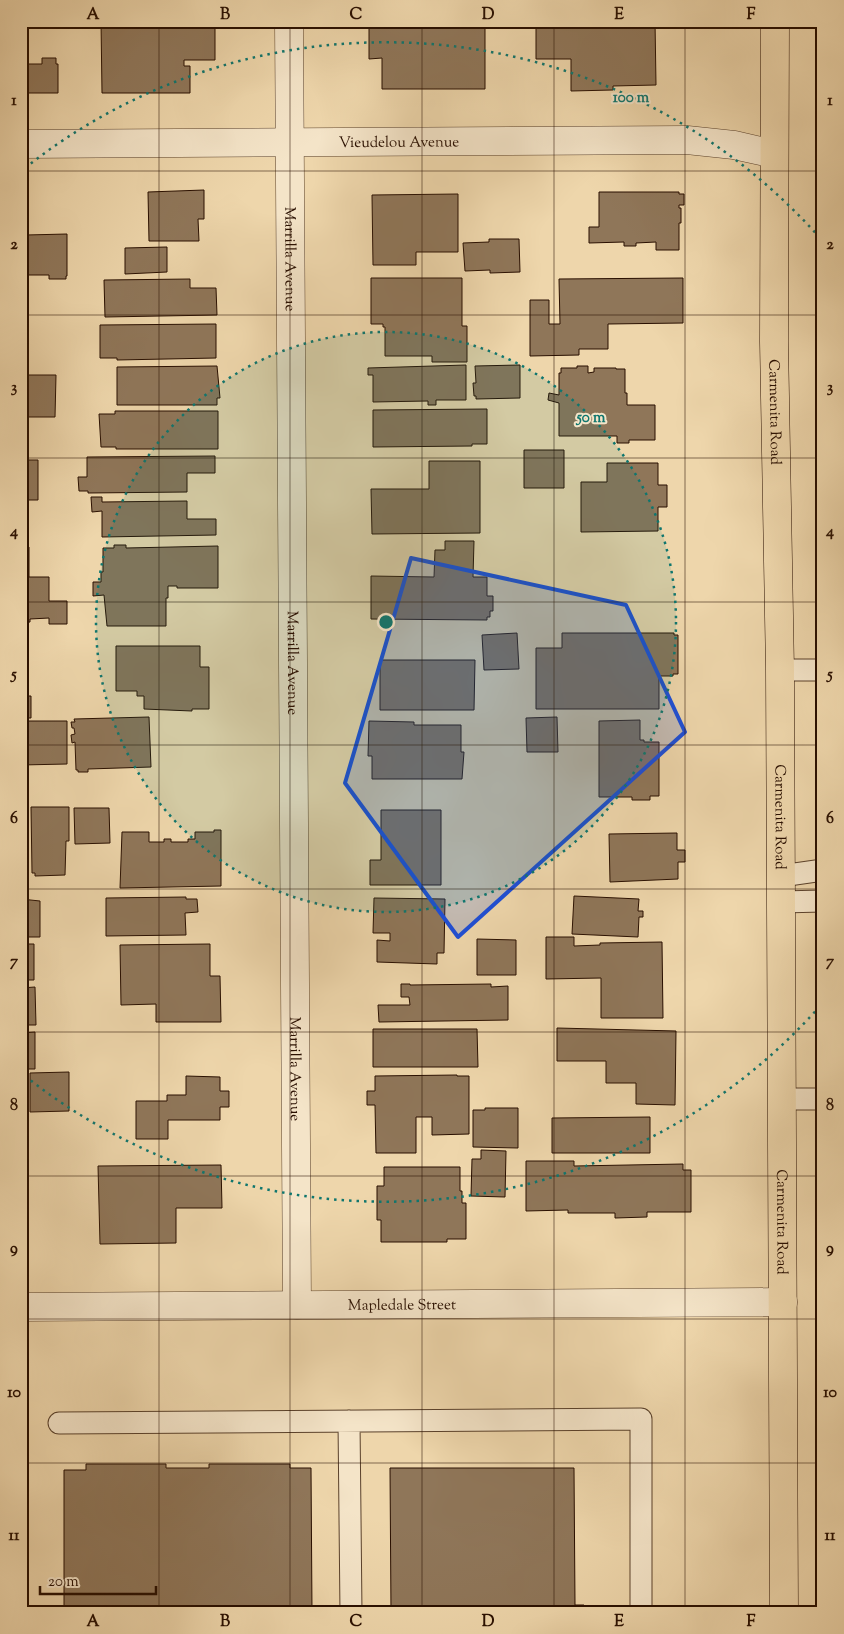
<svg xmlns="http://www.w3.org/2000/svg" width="844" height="1634" font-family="'Sorts Mill Goudy',serif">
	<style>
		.building { fill: #8f7659; stroke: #290f00 }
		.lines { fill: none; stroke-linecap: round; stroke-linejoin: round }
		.lane-casing { stroke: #5a412b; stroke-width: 23 }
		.street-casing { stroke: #5a412b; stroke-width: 29 }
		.primary-casing { stroke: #290f00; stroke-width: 29 }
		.lane { stroke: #f4e4c8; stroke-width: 21 }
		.street { stroke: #f4e4c8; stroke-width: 28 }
		.primary { stroke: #eed6ab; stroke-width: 28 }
		.marked { fill: #1d4ed8; fill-opacity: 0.2; stroke: #1d4ed8; stroke-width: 4; stroke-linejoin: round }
		.grid { fill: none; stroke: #290f00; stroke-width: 1; stroke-opacity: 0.55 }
		.ring { fill: none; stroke: #0f766e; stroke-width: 2.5; stroke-dasharray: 2.5 5 }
		.labels { text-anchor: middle; stroke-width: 4; stroke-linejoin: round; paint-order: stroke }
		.street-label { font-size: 15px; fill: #290f00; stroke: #f4e4c8 }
		.centre { fill: #0f766e; stroke: #f4e4c8; stroke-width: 2.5 }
		.ring-label { font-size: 15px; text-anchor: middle; font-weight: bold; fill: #0f766e; stroke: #f4e4c8; stroke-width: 4; stroke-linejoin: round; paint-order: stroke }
		.neatline { fill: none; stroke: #290f00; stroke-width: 2 }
		.grid-label { font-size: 16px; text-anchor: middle; font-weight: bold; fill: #290f00 }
	</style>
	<rect width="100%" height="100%" fill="#eed6ab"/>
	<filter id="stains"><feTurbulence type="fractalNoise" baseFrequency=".004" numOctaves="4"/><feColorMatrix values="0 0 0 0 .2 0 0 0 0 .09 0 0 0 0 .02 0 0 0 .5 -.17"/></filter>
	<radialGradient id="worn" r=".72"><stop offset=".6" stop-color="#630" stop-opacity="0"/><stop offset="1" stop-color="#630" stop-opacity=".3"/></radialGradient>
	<!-- building -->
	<path class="building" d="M 101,21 L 215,21 L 215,60 L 184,60 L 184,66 L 190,66 L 190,93 L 102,93 Z
		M 369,21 L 485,21 L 485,89 L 382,89 L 382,58 L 369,59 Z
		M 536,21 L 655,21 L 656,85 L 613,86 L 613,90 L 571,91 L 571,59 L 536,59 Z
		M 42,58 L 56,58 L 56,64 L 58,64 L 58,93 L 25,93 L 25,64 L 42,64 Z
		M 204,190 L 204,219 L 198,219 L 199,241 L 149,241 L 148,192 Z
		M 599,192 L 679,192 L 679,194 L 684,194 L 684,205 L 679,205 L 679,208 L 681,208 L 681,223 L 679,223 L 679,250 L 656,250 L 656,242 L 636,243 L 636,246 L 624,246 L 624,242 L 589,243 L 589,227 L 599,227 Z
		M 458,194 L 458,252 L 416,252 L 416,265 L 373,265 L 372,195 Z
		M 21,209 L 25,209 L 26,235 L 67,234 L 67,276 L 66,276 L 66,279 L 49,279 L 49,275 L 21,275 Z
		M 489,239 L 519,239 L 520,272 L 490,273 L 490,270 L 465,271 L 463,243 L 489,242 Z
		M 167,247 L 167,272 L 125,274 L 125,248 Z
		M 371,278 L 462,278 L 462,326 L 467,326 L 467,362 L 432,362 L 432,356 L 385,356 L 385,327 L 383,327 L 383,324 L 371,324 Z
		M 683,278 L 683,323 L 608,324 L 608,349 L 579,349 L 579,355 L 530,356 L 530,300 L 549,300 L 549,324 L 560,324 L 559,279 Z
		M 21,279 L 24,279 L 24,310 L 21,310 Z
		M 190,279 L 190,288 L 216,288 L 217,315 L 105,317 L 104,280 Z
		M 216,324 L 216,358 L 117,360 L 117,358 L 100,358 L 100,325 Z
		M 466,365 L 466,400 L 436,400 L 436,405 L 428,405 L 428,401 L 373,402 L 373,375 L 368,375 L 368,368 Z
		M 520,365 L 520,398 L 476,399 L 476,396 L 474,396 L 473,383 L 476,383 L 475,366 Z
		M 217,366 L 220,398 L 217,398 L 217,405 L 117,405 L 117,367 Z
		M 577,366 L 588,366 L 588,373 L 594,372 L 594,368 L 616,368 L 616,369 L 625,369 L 625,393 L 627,393 L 627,405 L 655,405 L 655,440 L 629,440 L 629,443 L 617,443 L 617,436 L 559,436 L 559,403 L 548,400 L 549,393 L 559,395 L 559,373 L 561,373 L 561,368 L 577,368 Z
		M 21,375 L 56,375 L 55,417 L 21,417 Z
		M 487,409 L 487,444 L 472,444 L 472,446 L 373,447 L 373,410 Z
		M 115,411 L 218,411 L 218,449 L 116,449 L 116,447 L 101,447 L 99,414 L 115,414 Z
		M 524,450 L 564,450 L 564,488 L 524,488 Z
		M 215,456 L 215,473 L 187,473 L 187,492 L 88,493 L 88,491 L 79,491 L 78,477 L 87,477 L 87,457 Z
		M 21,460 L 38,460 L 38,500 L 22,500 L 23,535 L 21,535 Z
		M 429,461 L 480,461 L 480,533 L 372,534 L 371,489 L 429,489 Z
		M 607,463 L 658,463 L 658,485 L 667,485 L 667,507 L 658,507 L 658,531 L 581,532 L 581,482 L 607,482 Z
		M 91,497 L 102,497 L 102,502 L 187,501 L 187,519 L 216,519 L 216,535 L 102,537 L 102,511 L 92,512 Z
		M 445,541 L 474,541 L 473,577 L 487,577 L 487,596 L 493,596 L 493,611 L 490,611 L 490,617 L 487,617 L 487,620 L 371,619 L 371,576 L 434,577 L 435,550 L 445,550 Z
		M 114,545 L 126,545 L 126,548 L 218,546 L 218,588 L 177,588 L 177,586 L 168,586 L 168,598 L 166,598 L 166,626 L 107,626 L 104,595 L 93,596 L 93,582 L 101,582 L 101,572 L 103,572 L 103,548 L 114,548 Z
		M 21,547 L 29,547 L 29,577 L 49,577 L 49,601 L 67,601 L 67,624 L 49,624 L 49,618 L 30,619 L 30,622 L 21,623 Z
		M 517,633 L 519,669 L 484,670 L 482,635 Z
		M 562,633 L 674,633 L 674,635 L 678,635 L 678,674 L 673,674 L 673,676 L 659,676 L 659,709 L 536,709 L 536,648 L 562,648 Z
		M 116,646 L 200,646 L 200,667 L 209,667 L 209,709 L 192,709 L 192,711 L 144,709 L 144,696 L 137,696 L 137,691 L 116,691 Z
		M 380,660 L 475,660 L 474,710 L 380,710 Z
		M 21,696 L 31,696 L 31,718 L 21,718 Z
		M 149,717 L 151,767 L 88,769 L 88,772 L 78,772 L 78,770 L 76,770 L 75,742 L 72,743 L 71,735 L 75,734 L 74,728 L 72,728 L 71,722 L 75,722 L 74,719 Z
		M 557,717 L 558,752 L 527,752 L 526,718 Z
		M 640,720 L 640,740 L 644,740 L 644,742 L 659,742 L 659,796 L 650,796 L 650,800 L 632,800 L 632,797 L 599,797 L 599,721 Z
		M 21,721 L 67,721 L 67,764 L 21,765 Z
		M 369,721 L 414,722 L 414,725 L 461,725 L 461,752 L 464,752 L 462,779 L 372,779 L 372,756 L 368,756 Z
		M 31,807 L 69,807 L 69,841 L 66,841 L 65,875 L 35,876 L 35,873 L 32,873 Z
		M 74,808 L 109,808 L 110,843 L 75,844 Z
		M 381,810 L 441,810 L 441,885 L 370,885 L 370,860 L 381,860 Z
		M 214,830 L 221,830 L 221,886 L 120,888 L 122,832 L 149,832 L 149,842 L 164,842 L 164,839 L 171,839 L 171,842 L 188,842 L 188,839 L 195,839 L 195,832 L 214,832 Z
		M 677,833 L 677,850 L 685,850 L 685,862 L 678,862 L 678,879 L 610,882 L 609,834 Z
		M 574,896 L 639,899 L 638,911 L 643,911 L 643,917 L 639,917 L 638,937 L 572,934 Z
		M 186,897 L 186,899 L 197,899 L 198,912 L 185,913 L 186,935 L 106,936 L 106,898 Z
		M 374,898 L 445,899 L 444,953 L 437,953 L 437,964 L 377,962 L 377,940 L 390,941 L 390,933 L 373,933 Z
		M 21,899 L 40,901 L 40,937 L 21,937 Z
		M 546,937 L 574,937 L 574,946 L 600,945 L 600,943 L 662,942 L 663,1018 L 601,1018 L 601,978 L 546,979 Z
		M 477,939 L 516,940 L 516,975 L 477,975 Z
		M 21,944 L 34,944 L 34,980 L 21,980 Z
		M 210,944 L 210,976 L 220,976 L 221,1022 L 156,1022 L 156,1004 L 121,1005 L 120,945 Z
		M 401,984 L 410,984 L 410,985 L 491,984 L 491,987 L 508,986 L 508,1020 L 379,1022 L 378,1005 L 410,1005 L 409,997 L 401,997 Z
		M 35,987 L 36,1025 L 21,1025 L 21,988 Z
		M 557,1028 L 676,1031 L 675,1105 L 636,1104 L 636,1083 L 606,1083 L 606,1061 L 557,1061 Z
		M 373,1029 L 477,1029 L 478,1067 L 373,1067 Z
		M 35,1032 L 35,1069 L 21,1069 L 21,1033 Z
		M 69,1072 L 69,1111 L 30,1112 L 30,1073 Z
		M 457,1075 L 457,1076 L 469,1076 L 469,1134 L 432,1135 L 432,1117 L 416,1117 L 416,1153 L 376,1153 L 375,1105 L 367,1105 L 367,1091 L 375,1091 L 375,1076 Z
		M 186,1076 L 220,1077 L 220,1091 L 229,1091 L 229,1107 L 220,1107 L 220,1120 L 168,1120 L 168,1139 L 136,1139 L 136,1101 L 167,1101 L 167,1095 L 186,1095 Z
		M 485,1108 L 518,1108 L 518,1148 L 473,1147 L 473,1110 L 485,1110 Z
		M 650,1117 L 650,1153 L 552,1153 L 552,1118 Z
		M 481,1150 L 506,1151 L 505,1197 L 471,1196 L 472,1159 L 481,1159 Z
		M 526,1161 L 574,1161 L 574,1166 L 683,1164 L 683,1170 L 691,1170 L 691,1212 L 647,1212 L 647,1217 L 615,1218 L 615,1213 L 568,1213 L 568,1210 L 526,1211 Z
		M 221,1165 L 222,1208 L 176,1208 L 176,1243 L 100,1244 L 98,1166 Z
		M 384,1167 L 460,1167 L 460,1191 L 462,1191 L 462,1203 L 466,1203 L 466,1239 L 447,1239 L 447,1242 L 381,1242 L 381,1220 L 377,1220 L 377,1186 L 384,1186 Z
		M 86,1464 L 166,1464 L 166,1468 L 209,1468 L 209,1464 L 290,1464 L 290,1468 L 311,1468 L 312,1613 L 64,1613 L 64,1470 L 86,1470 Z
		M 390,1468 L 574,1468 L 575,1605 L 584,1605 L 584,1613 L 391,1613 Z"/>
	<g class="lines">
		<defs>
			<path id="lane" d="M 780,670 L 823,670
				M 781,876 L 823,870
				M 781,902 L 823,901
				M 782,1099 L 823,1099
				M 349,1421 L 351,1613
				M 59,1423 L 641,1419 L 641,1613"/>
			<g id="street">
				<path id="s1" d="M 289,21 L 297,1305"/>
				<path id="s2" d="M 21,144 L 687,140 L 734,145 L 774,154"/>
				<path id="s3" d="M 21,1307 L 783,1302"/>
			</g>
			<g id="primary">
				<path id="s4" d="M 775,21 L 774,342 L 780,670 L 784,1613"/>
			</g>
		</defs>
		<!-- lane casing -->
		<use href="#lane" class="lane-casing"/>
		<!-- street casing -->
		<use href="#street" class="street-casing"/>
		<!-- primary casing -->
		<use href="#primary" class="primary-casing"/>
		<!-- lane -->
		<use href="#lane" class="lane"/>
		<!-- street -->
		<use href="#street" class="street"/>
		<!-- primary -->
		<use href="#primary" class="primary"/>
	</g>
	<!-- marked area -->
	<path class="marked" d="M 411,558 L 626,605 L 685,732 L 458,937 L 345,783 Z"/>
	<!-- grid -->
	<path class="grid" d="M 159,21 L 159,1613M 290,21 L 290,1613M 422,21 L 422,1613M 554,21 L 554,1613M 685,21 L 685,1613M 21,171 L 823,171M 21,315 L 823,315M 21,458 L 823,458M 21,602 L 823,602M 21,745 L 823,745M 21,889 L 823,889M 21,1032 L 823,1032M 21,1176 L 823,1176M 21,1319 L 823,1319M 21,1463 L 823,1463"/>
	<!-- distance rings -->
	<circle cx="386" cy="622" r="290" fill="#0f766e" fill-opacity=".12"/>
	<g class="ring">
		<circle cx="386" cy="622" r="290"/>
		<path d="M820 1006A580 580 0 0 1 25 1076M25 168A580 580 0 0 1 820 238"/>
	</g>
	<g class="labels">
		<!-- street labels -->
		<g class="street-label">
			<text dy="5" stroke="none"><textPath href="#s2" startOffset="378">Vieudelou Avenue</textPath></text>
			<text dy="5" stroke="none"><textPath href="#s1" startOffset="238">Marrilla Avenue</textPath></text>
			<text dy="5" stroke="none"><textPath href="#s4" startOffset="391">Carmenita Road</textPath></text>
			<text dy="5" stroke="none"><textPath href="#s1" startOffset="642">Marrilla Avenue</textPath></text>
			<text dy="5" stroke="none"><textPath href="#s4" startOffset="796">Carmenita Road</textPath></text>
			<text dy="5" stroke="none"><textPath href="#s1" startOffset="1048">Marrilla Avenue</textPath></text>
			<text dy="5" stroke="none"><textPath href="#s4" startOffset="1201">Carmenita Road</textPath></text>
			<text dy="5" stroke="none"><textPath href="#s3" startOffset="381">Mapledale Street</textPath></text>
		</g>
	</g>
	<circle cx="386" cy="622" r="8" class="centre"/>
	<g class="ring-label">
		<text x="631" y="102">100 m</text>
		<text x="591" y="422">50 m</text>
	</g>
	<!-- margin -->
	<rect width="844" height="1634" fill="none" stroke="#eed6ab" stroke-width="55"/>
	<!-- scale -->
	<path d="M40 1586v8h116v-8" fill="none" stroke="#290f00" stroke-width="2.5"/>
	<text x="48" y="1586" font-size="15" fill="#290f00" stroke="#f4e4c8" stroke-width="4" paint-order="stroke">20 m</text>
	<rect x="28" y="28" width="788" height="1578" class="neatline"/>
	<g class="grid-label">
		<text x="93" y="19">A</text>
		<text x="225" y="19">B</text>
		<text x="356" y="19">C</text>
		<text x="488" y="19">D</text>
		<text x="619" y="19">E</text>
		<text x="751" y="19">F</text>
		<text x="14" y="105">1</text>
		<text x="830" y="105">1</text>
		<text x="14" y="249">2</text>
		<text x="830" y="249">2</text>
		<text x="14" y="392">3</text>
		<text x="830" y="392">3</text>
		<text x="14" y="536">4</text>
		<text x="830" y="536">4</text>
		<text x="14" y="679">5</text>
		<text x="830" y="679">5</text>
		<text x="14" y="823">6</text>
		<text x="830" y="823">6</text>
		<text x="14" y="966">7</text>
		<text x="830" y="966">7</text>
		<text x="14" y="1110">8</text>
		<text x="830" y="1110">8</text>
		<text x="14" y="1253">9</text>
		<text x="830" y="1253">9</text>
		<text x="14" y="1397">10</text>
		<text x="830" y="1397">10</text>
		<text x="14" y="1540">11</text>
		<text x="830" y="1540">11</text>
		<text x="93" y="1626">A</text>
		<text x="225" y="1626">B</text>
		<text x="356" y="1626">C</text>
		<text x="488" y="1626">D</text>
		<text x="619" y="1626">E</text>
		<text x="751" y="1626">F</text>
	</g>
	<rect width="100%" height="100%" filter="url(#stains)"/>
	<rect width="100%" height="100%" fill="url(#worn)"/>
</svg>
